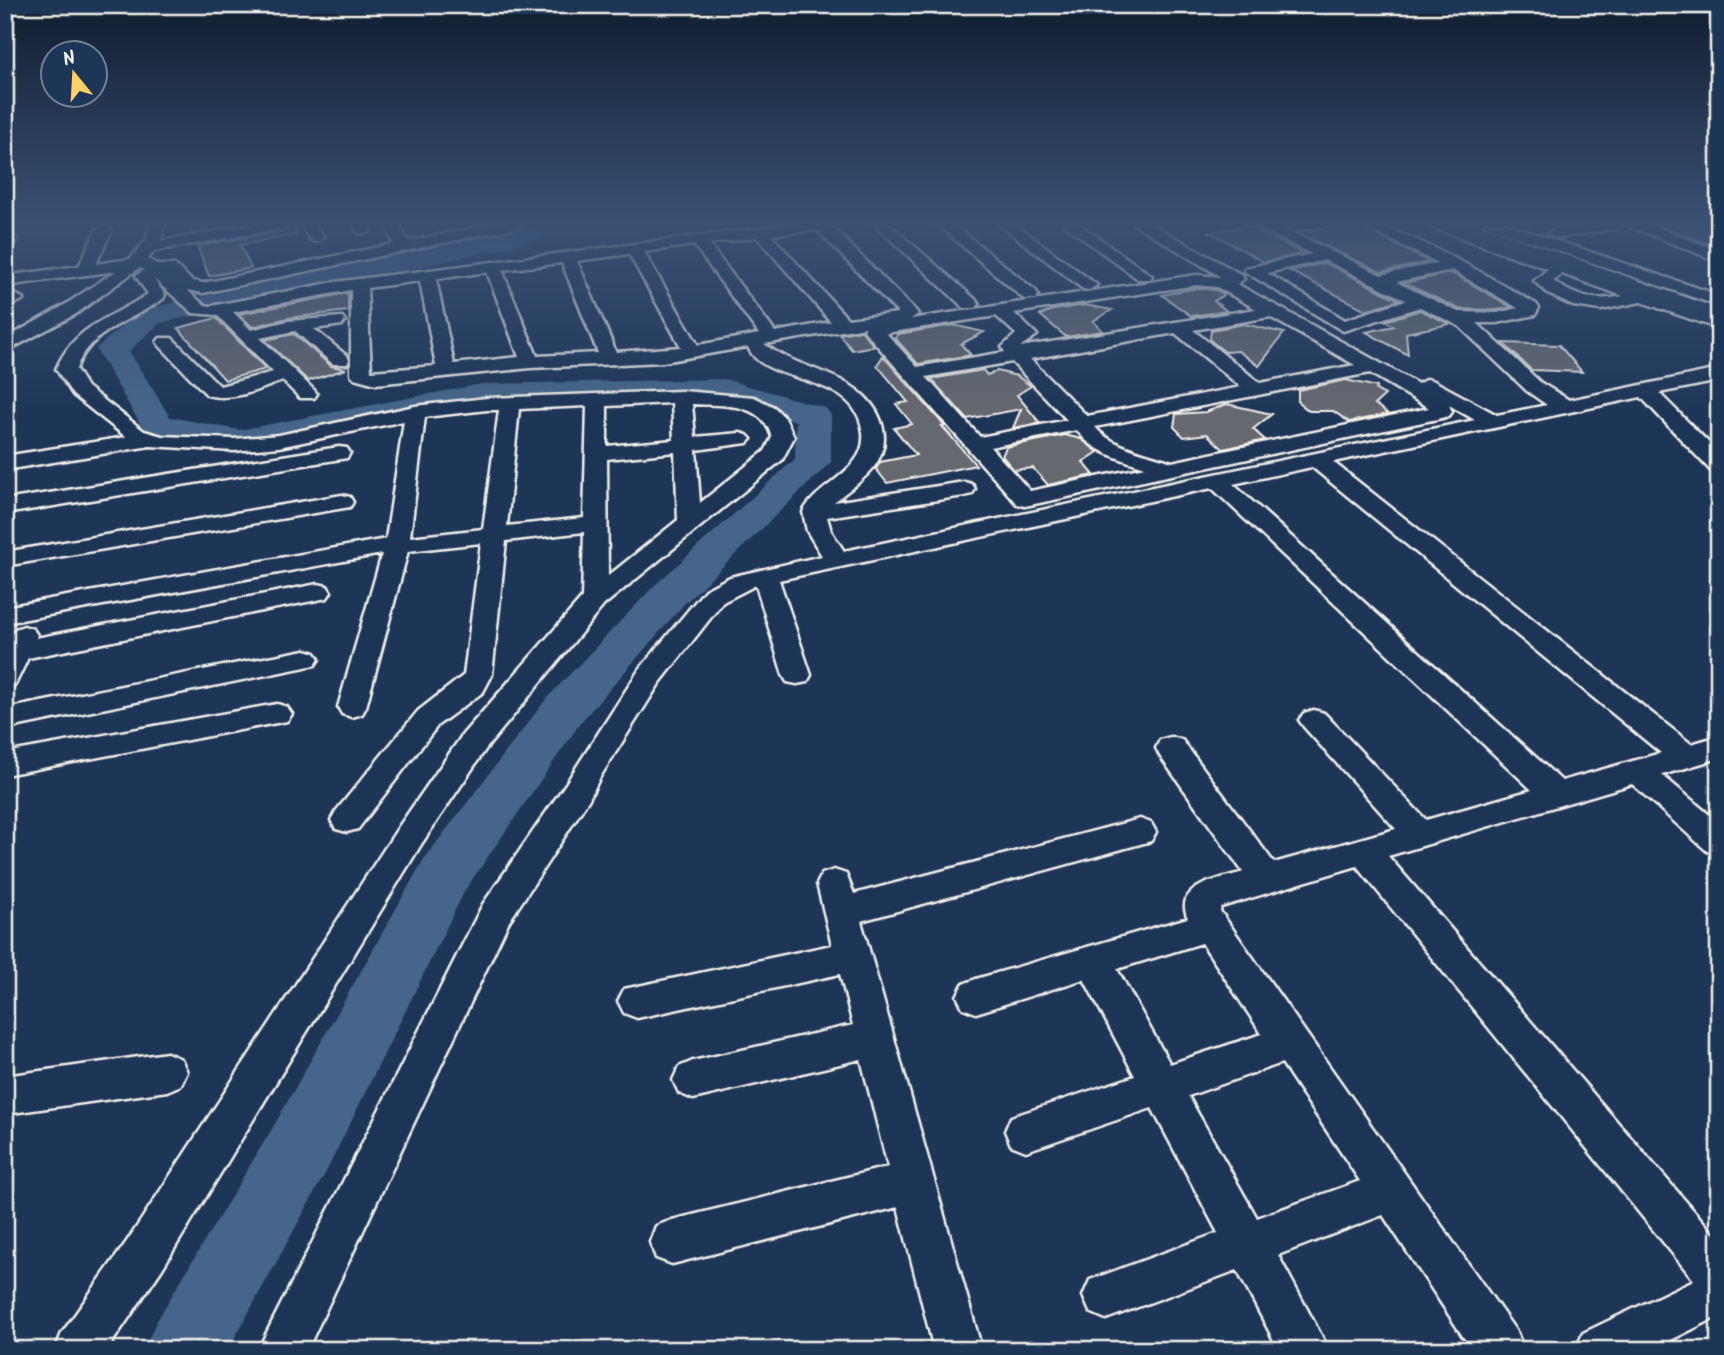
<svg xmlns="http://www.w3.org/2000/svg" width="1724" height="1355" font-family="Kalam,sans-serif">
	<style>
		.lines { fill: none; stroke-linecap: round; stroke-linejoin: round }
		.river { fill: #45668a; fill-rule: evenodd }
		.building { fill: #666870; stroke: #f4f1e8; stroke-width: 2 }
		.minor-casing { stroke: #f4f1e8; stroke-width: 5 }
		.major-casing { stroke: #f4f1e8; stroke-width: 5 }
		.minor { fill: #1d3557; fill-rule: evenodd }
		.major { fill: #1d3557; fill-rule: evenodd }
	</style>
	<rect width="100%" height="100%" fill="#1d3557"/>
	<filter id="ink" filterUnits="userSpaceOnUse"><feTurbulence type="fractalNoise" baseFrequency=".0143" numOctaves="2"/><feDisplacementMap in="SourceGraphic" scale="14" xChannelSelector="R" yChannelSelector="G"/><feConvolveMatrix kernelMatrix="1 2 1 2 8 2 1 2 1" color-interpolation-filters="sRGB"/></filter>
	<g filter="url(#ink)">
		<g class="lines">
			<!-- river -->
			<path class="river" d="M 537,224 L 577,224 L 573,229 L 513,246 L 160,323 L 129,351 L 170,417 L 239,430 L 482,384 L 724,379 L 826,408 L 831,415 L 831,462 L 685,603 L 581,722 L 465,890 L 326,1172 L 228,1350 L 144,1350 L 156,1322 L 276,1122 L 424,859 L 547,698 L 655,585 L 795,459 L 796,421 L 722,399 L 482,404 L 239,452 L 145,432 L 96,349 L 140,310 Z"/>
		</g>
		<!-- building -->
		<path class="building" d="M 188,224 L 247,224 L 192,233 Z
			M 293,224 L 295,224 L 296,235 L 240,245 L 251,268 L 209,276 L 197,246 L 284,231 Z
			M 1344,224 L 1355,224 L 1429,262 L 1381,272 L 1296,232 Z
			M 1654,224 L 1719,224 L 1719,248 Z
			M 1247,226 L 1266,236 L 1304,253 L 1264,262 L 1209,232 Z
			M 1325,263 L 1399,300 L 1366,310 L 1290,271 Z
			M 1451,273 L 1459,277 L 1511,307 L 1497,310 L 1459,309 L 1404,283 Z
			M 1196,288 L 1216,290 L 1225,294 L 1214,301 L 1227,311 L 1191,316 L 1162,295 Z
			M 348,293 L 348,311 L 288,318 L 252,327 L 239,314 Z
			M 1085,305 L 1112,310 L 1093,321 L 1103,331 L 1066,337 L 1040,315 L 1053,310 Z
			M 1420,310 L 1450,324 L 1406,333 L 1408,355 L 1366,332 L 1394,326 L 1385,321 Z
			M 216,318 L 266,369 L 225,380 L 178,328 Z
			M 1244,324 L 1284,333 L 1259,366 L 1238,351 L 1225,352 L 1210,340 L 1211,330 Z
			M 953,325 L 984,332 L 961,344 L 971,355 L 918,364 L 895,338 L 898,334 Z
			M 861,330 L 874,346 L 852,350 L 839,334 Z
			M 294,334 L 331,366 L 346,369 L 308,381 L 265,340 Z
			M 1503,343 L 1559,345 L 1582,372 L 1531,370 Z
			M 883,356 L 945,426 L 942,426 L 976,465 L 887,483 L 876,469 L 880,462 L 916,455 L 894,428 L 912,424 L 896,404 L 908,402 L 877,365 Z
			M 983,370 L 987,375 L 997,371 L 1017,376 L 1031,386 L 1017,395 L 1040,423 L 1013,428 L 1021,409 L 967,419 L 931,379 Z
			M 1346,380 L 1377,387 L 1376,390 L 1385,395 L 1375,404 L 1388,414 L 1349,422 L 1333,411 L 1309,411 L 1298,402 L 1298,390 Z
			M 1227,404 L 1272,414 L 1253,429 L 1265,440 L 1223,449 L 1207,434 L 1184,437 L 1174,427 L 1176,414 L 1206,412 Z
			M 1065,435 L 1081,439 L 1098,452 L 1083,462 L 1094,475 L 1048,485 L 1033,468 L 1014,470 L 1002,456 L 1006,447 Z"/>
		<g class="lines">
			<defs>
				<path id="minor" d="M 150,224 L 164,224 L 161,241 L 260,224 L 291,224 L 284,228 L 154,251 L 148,259 L 158,265 L 175,265 L 192,281 L 203,283 L 394,244 L 384,224 L 398,224 L 408,241 L 495,224 L 522,224 L 515,228 L 203,293 L 187,290 L 204,305 L 211,306 L 335,282 L 793,224 L 832,224 L 831,226 L 915,310 L 918,314 L 911,319 L 1196,275 L 1221,277 L 1134,224 L 1151,224 L 1242,275 L 1244,279 L 1237,284 L 1418,384 L 1427,379 L 1434,381 L 1497,415 L 1547,405 L 1527,391 L 1459,326 L 1420,307 L 1343,331 L 1244,271 L 1246,268 L 1312,254 L 1258,227 L 1256,224 L 1274,224 L 1381,275 L 1438,263 L 1360,224 C 1398,221 1499,283 1536,304 L 1539,308 L 1535,315 L 1497,323 L 1477,323 L 1541,383 L 1569,400 L 1719,369 L 1719,381 L 1659,393 L 1719,453 L 1719,473 L 1711,471 L 1641,397 L 1333,462 L 1691,744 L 1719,736 L 1719,758 L 1662,775 L 1719,823 L 1719,855 L 1707,851 L 1632,784 L 1388,856 L 1719,1240 L 1719,1316 L 1651,1350 L 1576,1350 L 1583,1333 L 1694,1280 L 1357,866 L 1221,907 L 1220,911 L 1517,1333 L 1524,1350 L 1472,1350 L 1383,1215 L 1278,1255 L 1329,1350 L 1279,1350 L 1237,1270 L 1106,1319 L 1090,1312 L 1083,1296 L 1090,1280 L 1218,1233 L 1152,1108 L 1026,1151 L 1011,1145 L 1005,1131 L 1011,1117 L 1135,1076 L 1084,979 L 976,1013 L 963,1008 L 957,996 L 963,984 L 976,979 L 1188,918 C 1172,885 1222,879 1243,872 L 1160,756 L 1156,748 L 1160,740 L 1171,737 L 1182,740 L 1274,863 L 1396,829 L 1304,727 L 1299,720 L 1304,713 L 1314,710 L 1324,713 L 1426,820 L 1532,790 L 1212,488 L 779,580 L 811,675 L 807,682 L 797,684 L 787,682 L 783,675 L 756,585 L 723,602 L 659,684 L 600,777 L 589,799 L 508,923 L 307,1350 L 258,1350 L 483,904 L 565,785 L 639,670 L 705,590 L 730,577 L 822,556 L 807,531 L 803,512 C 818,483 867,471 863,433 C 856,370 764,387 748,347 L 663,362 L 530,368 L 376,384 L 354,378 L 351,374 L 351,290 L 233,312 L 251,330 L 288,321 L 342,317 L 345,321 L 342,325 L 314,329 L 347,356 L 349,360 L 347,364 L 333,364 L 295,331 L 260,338 L 314,390 L 317,394 L 314,398 L 300,398 L 283,381 C 259,389 233,402 207,395 L 160,346 L 157,342 L 160,338 L 172,338 L 220,386 L 273,372 L 217,315 L 193,313 L 154,279 L 165,295 L 163,299 C 131,321 90,330 76,369 L 87,387 L 144,431 L 162,436 L 234,439 L 279,435 L 415,406 L 487,398 L 682,391 L 754,397 L 774,407 L 785,418 L 794,437 L 782,460 L 604,605 L 485,750 L 422,843 L 162,1269 L 107,1350 L 55,1350 L 62,1333 L 130,1237 L 400,825 L 463,734 L 582,598 L 584,532 L 506,541 L 492,675 L 483,692 L 438,725 L 358,829 L 347,832 L 336,829 L 331,820 L 336,811 L 418,711 L 464,675 L 481,543 L 408,551 L 366,707 L 362,714 L 352,717 L 342,714 L 338,707 L 382,554 L 5,623 L 5,607 L 386,539 L 404,421 L 279,447 L 234,451 L 150,446 L 5,470 L 5,456 L 126,437 L 73,395 L 56,369 C 75,324 111,319 148,294 L 136,276 L 144,270 L 139,268 L 76,314 L 5,352 L 5,339 L 63,306 L 116,271 L 5,286 L 5,276 L 79,266 L 96,230 L 104,225 L 112,230 L 96,264 L 130,259 L 146,240 ZM 817,230 L 898,313 L 848,319 L 771,235 ZM 757,237 L 831,322 L 775,332 L 709,244 ZM 694,245 L 759,334 L 698,345 L 644,252 ZM 629,254 L 681,347 L 616,352 L 577,261 ZM 1325,260 L 1406,300 L 1345,320 L 1267,273 ZM 562,263 L 598,353 L 537,356 L 502,270 ZM 1452,270 L 1518,308 L 1497,313 L 1458,312 L 1396,282 ZM 487,272 L 519,357 L 454,364 L 436,279 ZM 420,281 L 436,366 L 371,371 L 367,288 ZM 1196,285 L 1217,287 L 1256,309 L 1020,347 L 1037,335 L 1014,313 ZM 996,316 L 1016,334 L 1002,347 L 1005,352 L 917,367 L 886,333 ZM 1270,317 L 1355,365 L 1260,383 L 1193,330 ZM 866,327 L 864,330 L 867,334 L 1017,504 L 1025,506 L 1442,418 L 1449,416 L 1452,412 L 1449,405 L 1475,420 L 844,551 L 831,531 L 827,517 L 964,496 L 972,494 L 975,489 L 972,484 L 964,482 L 834,502 C 847,491 863,481 874,467 C 897,435 877,400 846,383 C 819,368 790,363 764,344 ZM 1175,333 L 1241,387 L 1087,416 L 1030,359 ZM 1012,362 L 1067,420 L 980,437 L 926,377 ZM 1370,373 L 1429,408 L 1172,462 C 1149,454 1111,447 1095,427 ZM 672,403 L 674,440 L 607,446 L 607,406 ZM 692,404 C 724,406 761,401 772,437 L 765,451 L 700,503 L 696,450 L 747,443 L 751,439 L 747,435 L 740,433 L 695,437 ZM 587,406 L 584,518 L 507,526 L 519,409 ZM 487,410 L 499,410 L 483,529 L 410,537 L 425,417 ZM 1077,430 C 1092,452 1121,459 1145,467 L 1030,491 L 990,447 ZM 675,452 L 678,520 L 608,576 L 607,459 ZM 1312,467 L 1661,753 L 1562,781 L 1233,484 ZM 1202,943 L 1262,1034 L 1170,1064 L 1117,969 ZM 1282,1063 L 1360,1181 L 1257,1218 L 1188,1096 Z
					M 300,224 L 314,224 L 324,237 L 316,242 L 311,240 Z
					M 353,224 L 367,224 L 371,230 L 368,233 L 358,233 Z
					M 874,224 L 889,224 L 976,300 L 979,304 L 976,308 L 964,308 Z
					M 937,224 L 953,224 L 1036,291 L 1038,295 L 1036,299 L 1024,299 Z
					M 999,224 L 1015,224 L 1097,285 L 1089,290 L 1083,289 Z
					M 1063,224 L 1079,224 L 1152,276 L 1150,279 L 1138,279 Z
					M 1429,224 L 1449,224 L 1719,318 L 1719,329 L 1641,302 L 1601,310 L 1573,306 L 1550,295 L 1534,281 L 1548,269 L 1431,227 ZM 1562,274 L 1623,296 C 1594,302 1577,298 1553,281 Z
					M 1486,224 L 1506,224 L 1719,295 L 1719,306 L 1488,227 Z
					M 1591,224 L 1627,224 L 1620,228 L 1556,238 L 1548,233 L 1556,228 Z
					M 1629,224 L 1648,224 L 1719,251 L 1719,262 L 1631,227 Z
					M 10,233 L 18,238 L 11,249 L 5,251 L 5,235 Z
					M 15,294 L 24,299 L 5,309 L 5,297 Z
					M 339,447 L 347,448 L 350,453 L 347,458 L 5,514 L 5,500 Z
					M 342,495 L 350,497 L 353,502 L 350,507 L 5,566 L 5,552 Z
					M 318,584 L 327,586 L 331,592 L 327,598 L 28,658 L 15,685 L 5,687 L 5,647 L 15,629 L 24,626 L 33,629 L 37,635 L 36,638 Z
					M 305,650 L 315,653 L 319,659 L 315,665 L 5,729 L 5,709 Z
					M 277,704 L 287,707 L 292,714 L 287,721 L 5,775 L 5,753 Z
					M 1140,819 L 1151,823 L 1156,832 L 1151,841 L 861,921 L 982,1350 L 934,1350 L 898,1207 L 672,1264 L 656,1258 L 650,1242 L 656,1226 L 672,1220 L 888,1167 L 861,1059 L 693,1099 L 679,1093 L 673,1080 L 679,1067 L 693,1061 L 853,1025 L 840,974 L 637,1018 L 624,1013 L 618,1001 L 624,989 L 832,945 L 817,884 L 822,874 L 834,870 L 846,874 L 854,894 Z
					M 167,1053 L 181,1059 L 187,1072 L 181,1085 L 167,1091 L 5,1114 L 5,1076 Z"/>
				<path id="major" d="M 1451,224 L 1477,224 L 1719,309 L 1719,323 L 1453,228 Z"/>
			</defs>
			<!-- minor casing -->
			<use href="#minor" class="minor-casing"/>
			<!-- major casing -->
			<use href="#major" class="major-casing"/>
			<!-- minor -->
			<use href="#minor" class="minor"/>
			<!-- major -->
			<use href="#major" class="major"/>
		</g>
	</g>
	<!-- sky -->
	<linearGradient id="sky" x2="0" y2="1"><stop stop-color="#101d30"/><stop offset="0.54" stop-color="#3a5174"/><stop offset="1" stop-color="#3a5174" stop-opacity="0"/></linearGradient>
	<rect width="1724" height="413" fill="url(#sky)"/>
	<!-- margin -->
	<rect width="1724" height="1355" fill="none" stroke="#1d3557" stroke-width="28"/>
	<rect x="14" y="14" width="1696" height="1327" fill="none" stroke="#f4f1e8" stroke-width="2.5" filter="url(#ink)"/>
	<!-- north arrow -->
	<g transform="translate(74 74) rotate(342)"><circle r="33" fill="#1d3557" stroke="#738091" stroke-width="2"/>
	<path d="M0-5L12 26L0 18L-12 26Z" fill="#ffd166"/>
	<text y="-10" font-size="19" font-weight="bold" text-anchor="middle" fill="#f4f1e8">N</text>
	</g>
</svg>
